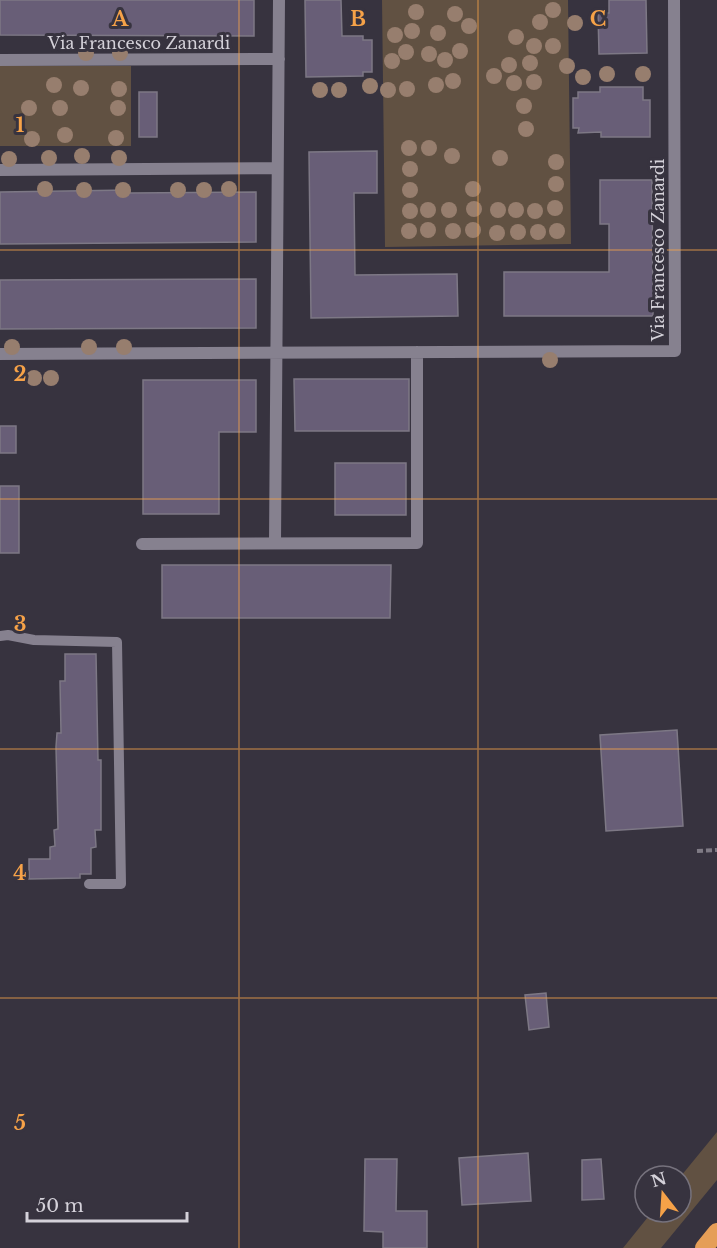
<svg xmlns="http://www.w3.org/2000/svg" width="717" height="1248" font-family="'Libre Baskerville',serif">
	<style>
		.green { fill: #615142 }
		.building { fill: #685e77; stroke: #7d7885; stroke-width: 1.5 }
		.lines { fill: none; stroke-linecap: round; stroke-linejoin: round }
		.path { stroke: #7f7b85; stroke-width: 4; stroke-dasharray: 6 3; stroke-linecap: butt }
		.service { stroke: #86818f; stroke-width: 10 }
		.minor { stroke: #86818f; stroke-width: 12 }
		.motorway { stroke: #e59e57; stroke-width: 18 }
		.tree { fill: #977e6e }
		.grid { fill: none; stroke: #f6a248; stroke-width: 1.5; stroke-opacity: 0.55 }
		.labels { text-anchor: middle; stroke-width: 6; stroke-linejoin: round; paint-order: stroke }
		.street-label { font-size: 16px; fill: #d4d1d9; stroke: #37333f }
		.grid-label { font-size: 20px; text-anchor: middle; font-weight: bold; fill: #f6a248; stroke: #37333f; stroke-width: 6; stroke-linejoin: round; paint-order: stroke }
	</style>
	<rect width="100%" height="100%" fill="#37333f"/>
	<!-- green -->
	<path class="green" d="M 382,0 L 568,0 L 571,244 L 385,247 Z
		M 0,66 L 131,66 L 131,146 L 0,146 Z
		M 717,1132 L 717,1180 L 661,1248 L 623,1248 L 652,1212 L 681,1212 L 681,1176 Z"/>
	<!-- building -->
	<path class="building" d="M 0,0 L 254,0 L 254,36 L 0,35 Z
		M 305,0 L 341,0 L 342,36 L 363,36 L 363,40 L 372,40 L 372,72 L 363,72 L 363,76 L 306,77 Z
		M 609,0 L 646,0 L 647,53 L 599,54 L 598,13 L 609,13 Z
		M 600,87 L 643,87 L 643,100 L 650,100 L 650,137 L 601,137 L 601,132 L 578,133 L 579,128 L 573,128 L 573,98 L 578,98 L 578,92 L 600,92 Z
		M 139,92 L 157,92 L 157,137 L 139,137 Z
		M 377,151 L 377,193 L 354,193 L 355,275 L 457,274 L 458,316 L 311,318 L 309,152 Z
		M 600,180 L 652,180 L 653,316 L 504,316 L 504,272 L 609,272 L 609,224 L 600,224 Z
		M 130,190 L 130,193 L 256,192 L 256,242 L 0,244 L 0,192 Z
		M 256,279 L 256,328 L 0,329 L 0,280 Z
		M 294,379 L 409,379 L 409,431 L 295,431 Z
		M 143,380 L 256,380 L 256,432 L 219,432 L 219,514 L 143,514 Z
		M 0,426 L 16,426 L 16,453 L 0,453 Z
		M 335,463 L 406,463 L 406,515 L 335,515 Z
		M 0,486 L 19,486 L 19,553 L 0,553 Z
		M 162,565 L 391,565 L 390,618 L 162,618 Z
		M 65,654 L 96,654 L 98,760 L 101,760 L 101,830 L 95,830 L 96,847 L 91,848 L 91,874 L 80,874 L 80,878 L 29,879 L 29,859 L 50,859 L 50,847 L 55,846 L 54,830 L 58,829 L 56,747 L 57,733 L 61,733 L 60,681 L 65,681 Z
		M 677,730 L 683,826 L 606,831 L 600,735 Z
		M 546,993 L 549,1027 L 529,1030 L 525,995 Z
		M 528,1153 L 531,1201 L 462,1205 L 459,1158 Z
		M 365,1159 L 397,1159 L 396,1211 L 427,1211 L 427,1248 L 383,1248 L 383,1232 L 364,1231 Z
		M 601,1159 L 604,1199 L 582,1200 L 582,1160 Z"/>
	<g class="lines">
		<!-- path -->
		<path class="path" d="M 697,851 L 717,850"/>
		<!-- service -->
		<path class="service" d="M 0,636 L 8,635 L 34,640 L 117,642 L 121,884 L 89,884"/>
		<!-- minor -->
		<path class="minor" d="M 0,60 L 279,59
			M 0,170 L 277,168
			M 0,354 L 675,351 L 674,0
			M 275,543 L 279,0
			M 142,544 L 417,543 L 417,352"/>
		<!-- motorway -->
		<path class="motorway" d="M 704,1248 L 717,1232"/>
	</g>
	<!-- trees -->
	<g class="tree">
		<circle cx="553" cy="10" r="8"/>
		<circle cx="416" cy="12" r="8"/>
		<circle cx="455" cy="14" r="8"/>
		<circle cx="540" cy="22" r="8"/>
		<circle cx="575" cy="23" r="8"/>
		<circle cx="469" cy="26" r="8"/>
		<circle cx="412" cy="31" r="8"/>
		<circle cx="438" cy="33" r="8"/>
		<circle cx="395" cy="35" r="8"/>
		<circle cx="516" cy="37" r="8"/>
		<circle cx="534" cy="46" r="8"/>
		<circle cx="553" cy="46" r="8"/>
		<circle cx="460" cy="51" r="8"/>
		<circle cx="406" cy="52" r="8"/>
		<circle cx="86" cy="53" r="8"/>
		<circle cx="120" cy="53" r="8"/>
		<circle cx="429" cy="54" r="8"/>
		<circle cx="445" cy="60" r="8"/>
		<circle cx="392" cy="61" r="8"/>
		<circle cx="530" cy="63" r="8"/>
		<circle cx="509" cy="65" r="8"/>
		<circle cx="567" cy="66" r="8"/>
		<circle cx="607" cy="74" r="8"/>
		<circle cx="643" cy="74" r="8"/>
		<circle cx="494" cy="76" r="8"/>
		<circle cx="583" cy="77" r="8"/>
		<circle cx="453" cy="81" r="8"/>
		<circle cx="534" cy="82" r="8"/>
		<circle cx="514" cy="83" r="8"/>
		<circle cx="54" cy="85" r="8"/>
		<circle cx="436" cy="85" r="8"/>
		<circle cx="370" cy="86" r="8"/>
		<circle cx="81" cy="88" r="8"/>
		<circle cx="119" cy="89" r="8"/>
		<circle cx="407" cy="89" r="8"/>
		<circle cx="320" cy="90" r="8"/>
		<circle cx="339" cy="90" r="8"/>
		<circle cx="388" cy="90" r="8"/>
		<circle cx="524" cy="106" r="8"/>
		<circle cx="29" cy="108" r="8"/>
		<circle cx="60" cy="108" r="8"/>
		<circle cx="118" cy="108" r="8"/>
		<circle cx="526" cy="129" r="8"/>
		<circle cx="65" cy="135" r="8"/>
		<circle cx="116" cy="138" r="8"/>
		<circle cx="32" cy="139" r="8"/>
		<circle cx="409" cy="148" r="8"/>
		<circle cx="429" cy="148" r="8"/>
		<circle cx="82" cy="156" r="8"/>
		<circle cx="452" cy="156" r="8"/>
		<circle cx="49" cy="158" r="8"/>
		<circle cx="119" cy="158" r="8"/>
		<circle cx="500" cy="158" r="8"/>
		<circle cx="9" cy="159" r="8"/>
		<circle cx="556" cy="162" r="8"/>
		<circle cx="410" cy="169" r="8"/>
		<circle cx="556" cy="184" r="8"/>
		<circle cx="45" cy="189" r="8"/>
		<circle cx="229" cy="189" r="8"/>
		<circle cx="473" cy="189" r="8"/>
		<circle cx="84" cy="190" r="8"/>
		<circle cx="123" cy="190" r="8"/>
		<circle cx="178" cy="190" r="8"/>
		<circle cx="204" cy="190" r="8"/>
		<circle cx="410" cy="190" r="8"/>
		<circle cx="555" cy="208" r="8"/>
		<circle cx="474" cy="209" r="8"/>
		<circle cx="428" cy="210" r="8"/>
		<circle cx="449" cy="210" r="8"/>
		<circle cx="498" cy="210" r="8"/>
		<circle cx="516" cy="210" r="8"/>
		<circle cx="410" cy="211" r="8"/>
		<circle cx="535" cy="211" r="8"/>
		<circle cx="428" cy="230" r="8"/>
		<circle cx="473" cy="230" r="8"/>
		<circle cx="409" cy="231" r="8"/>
		<circle cx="453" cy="231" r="8"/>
		<circle cx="557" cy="231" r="8"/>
		<circle cx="518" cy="232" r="8"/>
		<circle cx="538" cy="232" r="8"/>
		<circle cx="497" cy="233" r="8"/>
		<circle cx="12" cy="347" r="8"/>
		<circle cx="89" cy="347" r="8"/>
		<circle cx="124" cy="347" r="8"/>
		<circle cx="550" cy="360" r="8"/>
		<circle cx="34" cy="378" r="8"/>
		<circle cx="51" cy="378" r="8"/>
	</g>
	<!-- grid -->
	<path class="grid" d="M 239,0 L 239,1248M 478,0 L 478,1248M 0,250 L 717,250M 0,499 L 717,499M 0,749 L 717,749M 0,998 L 717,998"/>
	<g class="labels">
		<!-- street labels -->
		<g class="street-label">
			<text x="139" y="49">Via Francesco Zanardi</text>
			<text transform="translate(658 250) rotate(-90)" y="6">Via Francesco Zanardi</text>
		</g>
	</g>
	<g class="grid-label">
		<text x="120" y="26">A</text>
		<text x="358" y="26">B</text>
		<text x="598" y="26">C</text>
		<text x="20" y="132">1</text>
		<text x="20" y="381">2</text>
		<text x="20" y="631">3</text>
		<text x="20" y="880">4</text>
		<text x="20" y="1130">5</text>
	</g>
	<!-- north arrow -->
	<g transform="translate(663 1194) rotate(343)"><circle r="28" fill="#37333f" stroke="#76727d" stroke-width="1.5"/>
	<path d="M0-4.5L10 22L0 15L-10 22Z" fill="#f6a248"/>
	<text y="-9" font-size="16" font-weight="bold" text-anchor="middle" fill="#d4d1d9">N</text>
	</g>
	<!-- scale -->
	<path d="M27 1212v9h160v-9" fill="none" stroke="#d4d1d9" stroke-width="3"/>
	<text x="36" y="1212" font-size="18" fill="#d4d1d9" stroke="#37333f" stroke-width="4.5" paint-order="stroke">50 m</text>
</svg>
